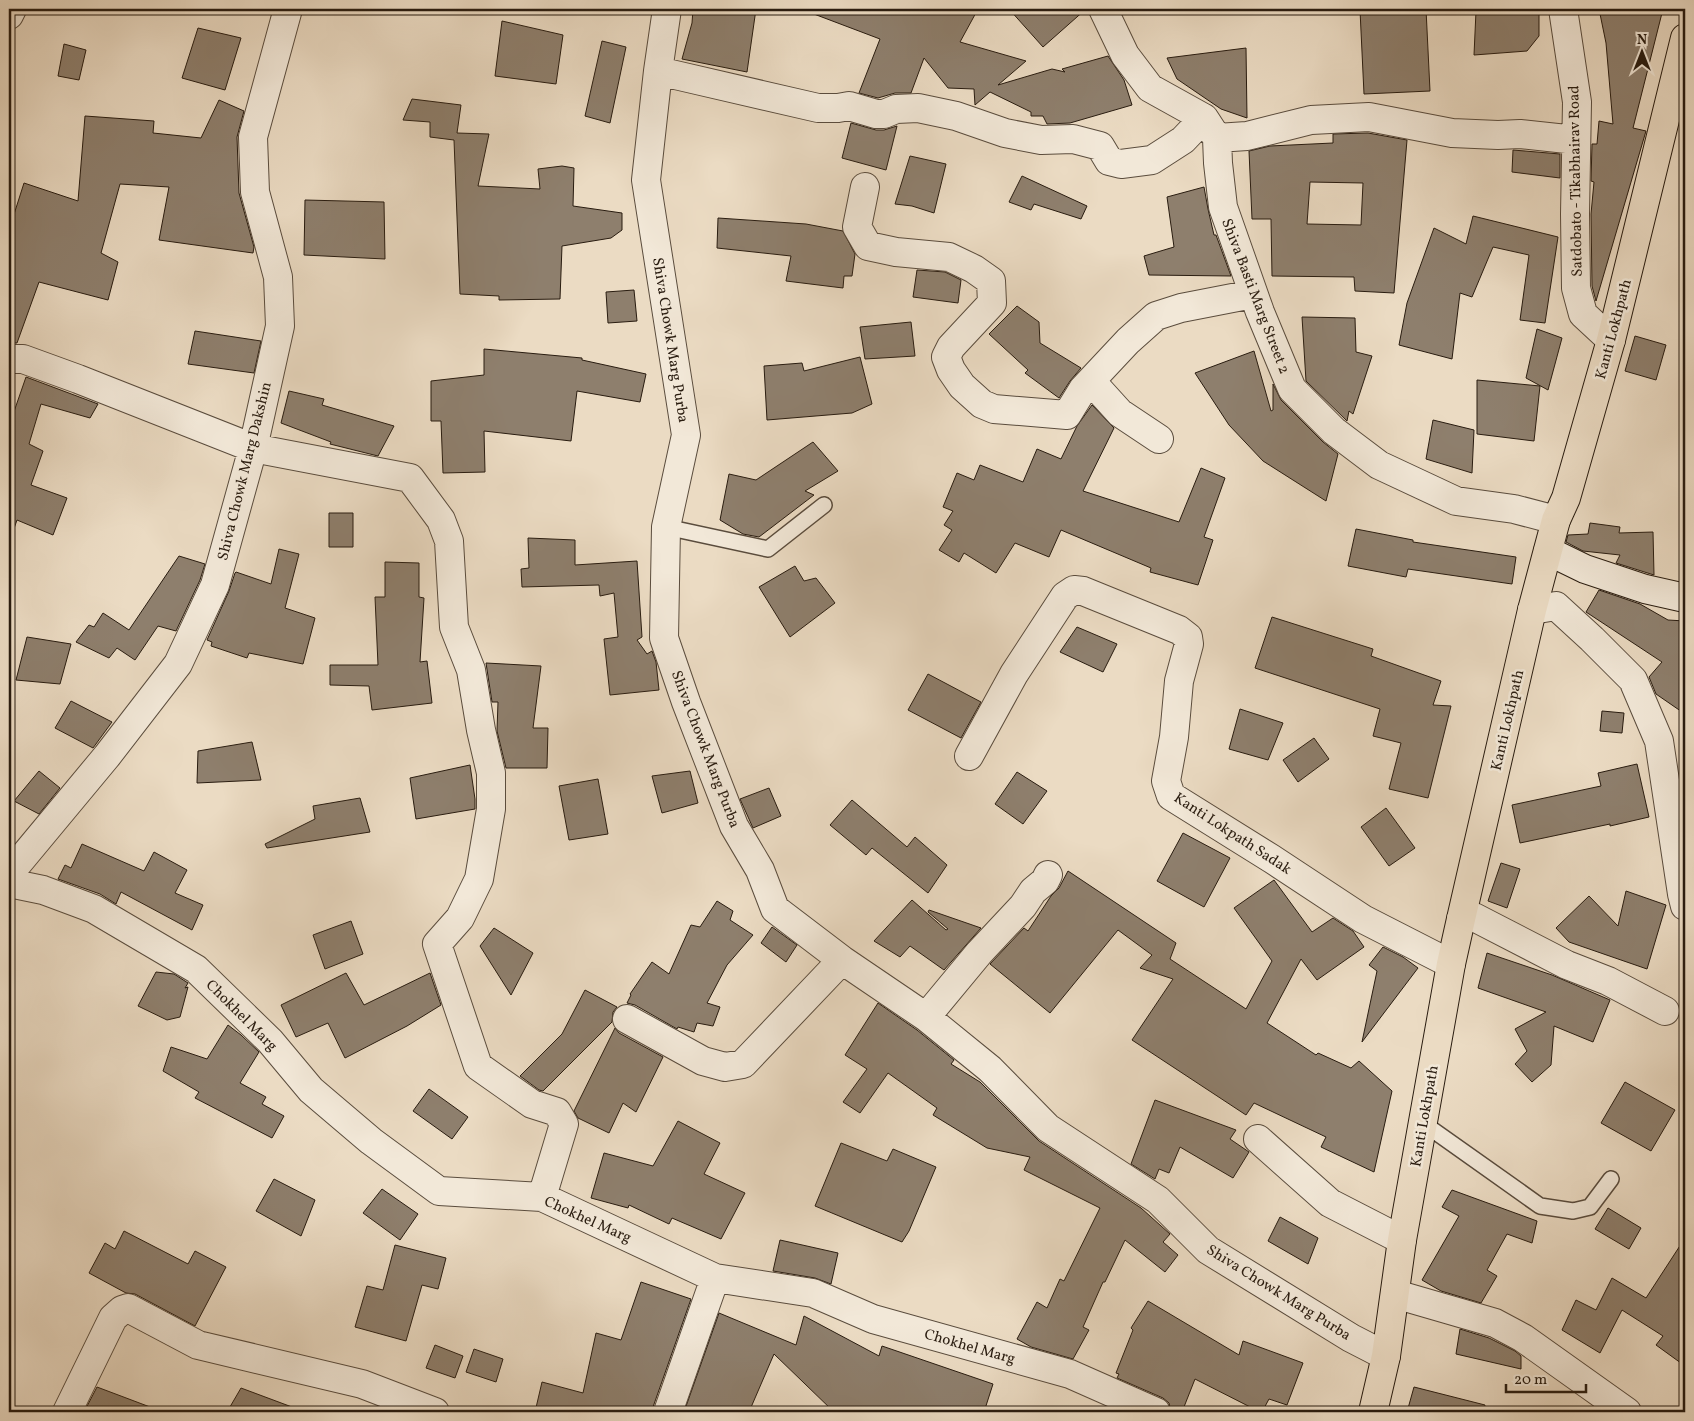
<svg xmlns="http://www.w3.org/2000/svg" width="1694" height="1421" font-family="Vollkorn,serif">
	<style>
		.building { fill: #8e7f6d; stroke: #291c10; fill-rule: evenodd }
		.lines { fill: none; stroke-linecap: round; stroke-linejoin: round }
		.service-casing { stroke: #5a4c3d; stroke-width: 18 }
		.minor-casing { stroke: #5a4c3d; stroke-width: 30 }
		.secondary-casing { stroke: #291c10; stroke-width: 30 }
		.primary-casing { stroke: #291c10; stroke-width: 30 }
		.service { stroke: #f2e8d8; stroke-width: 15 }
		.minor { stroke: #f2e8d8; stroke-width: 28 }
		.secondary { stroke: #f2e8d8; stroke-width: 28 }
		.primary { stroke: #ebdbc3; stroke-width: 28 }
		.labels { text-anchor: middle; stroke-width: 5; stroke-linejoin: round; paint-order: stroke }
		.street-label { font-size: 15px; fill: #291c10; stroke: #f2e8d8 }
	</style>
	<rect width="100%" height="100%" fill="#ebdbc3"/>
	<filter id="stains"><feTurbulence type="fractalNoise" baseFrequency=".004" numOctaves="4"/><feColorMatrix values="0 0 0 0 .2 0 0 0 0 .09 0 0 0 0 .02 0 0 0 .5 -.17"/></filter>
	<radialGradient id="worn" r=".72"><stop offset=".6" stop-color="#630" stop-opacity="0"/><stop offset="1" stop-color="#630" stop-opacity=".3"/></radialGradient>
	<!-- building -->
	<path class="building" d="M 693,9 L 756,9 L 747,72 L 682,59 L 692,23 Z
		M 806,9 L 978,9 L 960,42 L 1026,61 L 998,85 L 1052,69 L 1065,72 L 1062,69 L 1108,56 L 1124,80 L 1132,105 L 1070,123 L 1047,124 L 1043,116 L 1031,116 L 1031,112 L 990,92 L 975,105 L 974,89 L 948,88 L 924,58 L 911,93 L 895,93 L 878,98 L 859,93 L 880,39 L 806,11 Z
		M 1009,9 L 1086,9 L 1043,47 Z
		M 1394,9 L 1426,9 L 1430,91 L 1364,94 L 1360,10 Z
		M 1599,9 L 1663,9 L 1633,128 L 1646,131 L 1596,301 L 1592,286 L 1591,214 L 1594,182 L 1591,181 L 1592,144 L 1597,144 L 1599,121 L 1613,124 L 1606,43 Z
		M 1539,10 L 1539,36 L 1527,51 L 1474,55 L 1476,11 Z
		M 502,21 L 563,35 L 556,84 L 495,76 Z
		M 198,28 L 241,38 L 225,90 L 182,78 Z
		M 602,41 L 626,47 L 610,123 L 585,116 Z
		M 64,44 L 86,50 L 79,80 L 58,76 Z
		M 1246,48 L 1247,118 L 1221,109 L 1177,79 L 1167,58 Z
		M 412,99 L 461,105 L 457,133 L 489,134 L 478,186 L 540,189 L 538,169 L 562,166 L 574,168 L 573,206 L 622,213 L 622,230 L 611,238 L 562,246 L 560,299 L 499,300 L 499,296 L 460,294 L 454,140 L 430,137 L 430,122 L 403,120 Z
		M 219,100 L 244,111 L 237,137 L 239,193 L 254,247 L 253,253 L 159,240 L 169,187 L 120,184 L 101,253 L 118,262 L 108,300 L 39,282 L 17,343 L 9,343 L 9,230 L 24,183 L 78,201 L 85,116 L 154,121 L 153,133 L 201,138 Z
		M 851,123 L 876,130 L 884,130 L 897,126 L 886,170 L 842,158 Z
		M 1368,133 L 1407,140 L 1394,293 L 1355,291 L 1354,277 L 1272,276 L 1271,219 L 1252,219 L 1249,151 L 1270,146 L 1333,143 L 1333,134 ZM 1310,182 L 1363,183 L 1361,225 L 1307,224 Z
		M 1513,150 L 1560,154 L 1560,178 L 1512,172 Z
		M 910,156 L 946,164 L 934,213 L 912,206 L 895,204 Z
		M 1022,176 L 1087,206 L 1081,219 L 1034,204 L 1031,210 L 1009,202 Z
		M 1204,187 L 1208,209 L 1214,235 L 1216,235 L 1231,276 L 1149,275 L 1144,256 L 1174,247 L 1167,197 Z
		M 305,200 L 384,202 L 385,259 L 304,255 Z
		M 1473,216 L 1558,237 L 1545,323 L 1520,320 L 1529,255 L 1493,247 L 1472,297 L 1460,293 L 1452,359 L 1399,345 L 1407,303 L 1434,228 L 1466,244 Z
		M 718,218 L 806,224 L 843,231 L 855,254 L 852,276 L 844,276 L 843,288 L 786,281 L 791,256 L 717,248 Z
		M 917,270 L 945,272 L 961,280 L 958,303 L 913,297 Z
		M 634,290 L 637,321 L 608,323 L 606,292 Z
		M 1017,306 L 1039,322 L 1040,343 L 1081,368 L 1070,381 L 1059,398 L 1025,373 L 1028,370 L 989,334 Z
		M 1302,317 L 1355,318 L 1356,352 L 1372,356 L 1353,414 L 1349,411 L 1347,421 L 1306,381 Z
		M 911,322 L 915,356 L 865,359 L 860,327 Z
		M 1537,329 L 1562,338 L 1548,390 L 1526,378 Z
		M 195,331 L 261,341 L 254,373 L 188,364 Z
		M 1635,336 L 1666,345 L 1656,380 L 1625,371 Z
		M 484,349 L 582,358 L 582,360 L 646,374 L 640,402 L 577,391 L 571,441 L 484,431 L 485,472 L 443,473 L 441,421 L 431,421 L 431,381 L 484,375 Z
		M 1254,351 L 1271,411 L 1273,410 L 1273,384 L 1281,400 L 1323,442 L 1338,454 L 1326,501 L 1263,461 L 1229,425 L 1195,373 Z
		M 860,357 L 872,404 L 852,413 L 767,420 L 764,366 L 802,363 L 804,371 Z
		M 26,377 L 98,404 L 90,418 L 41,404 L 29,444 L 43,451 L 31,485 L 67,498 L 53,535 L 17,520 L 11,537 L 9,537 L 9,426 Z
		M 1477,380 L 1540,386 L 1534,441 L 1477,434 Z
		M 289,391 L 324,399 L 322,405 L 394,426 L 378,456 L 330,444 L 331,442 L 281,423 Z
		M 1092,405 L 1114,428 L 1083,491 L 1179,522 L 1201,468 L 1225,478 L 1204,537 L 1213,540 L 1198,585 L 1150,572 L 1151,568 L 1061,530 L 1049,557 L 1015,543 L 996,573 L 964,553 L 959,562 L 939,550 L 952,530 L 944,525 L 953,511 L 943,507 L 957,473 L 974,480 L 980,465 L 1023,482 L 1037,449 L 1061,459 L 1077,426 Z
		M 1433,420 L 1474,430 L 1472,473 L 1426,459 Z
		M 813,442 L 838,471 L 805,491 L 814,495 L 759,537 L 743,534 L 720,520 L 729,474 L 756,480 Z
		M 329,513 L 353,513 L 353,547 L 329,547 Z
		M 1590,523 L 1620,527 L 1619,533 L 1653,532 L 1654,575 L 1616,563 L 1620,555 L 1583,551 L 1566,542 L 1568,535 L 1588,534 Z
		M 1356,529 L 1413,540 L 1413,542 L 1516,557 L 1512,584 L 1408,569 L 1406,577 L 1348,566 Z
		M 528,538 L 575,540 L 575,565 L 637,561 L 642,637 L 637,640 L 647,654 L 652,651 L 656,662 L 659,690 L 610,695 L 604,639 L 618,637 L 614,593 L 600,596 L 599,585 L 522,587 L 521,569 L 529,568 Z
		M 279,549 L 299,554 L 285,608 L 315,618 L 303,664 L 249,653 L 247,658 L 211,646 L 212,642 L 207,640 L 229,591 L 235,573 L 236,572 L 271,584 Z
		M 179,556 L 205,564 L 200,580 L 176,631 L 158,626 L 135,660 L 117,648 L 109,658 L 76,642 L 89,625 L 94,627 L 103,613 L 129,630 Z
		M 385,562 L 419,563 L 419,597 L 424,598 L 420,662 L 427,661 L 432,703 L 372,710 L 369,686 L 330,685 L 330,665 L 378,665 L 375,597 L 385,597 Z
		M 795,566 L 804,581 L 816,578 L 835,603 L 790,637 L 759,587 Z
		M 1599,590 L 1640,604 L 1668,620 L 1685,621 L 1685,714 L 1656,694 L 1649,677 L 1662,662 L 1586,612 Z
		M 1272,617 L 1373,649 L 1371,656 L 1441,681 L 1433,705 L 1451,706 L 1428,798 L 1389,789 L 1401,743 L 1373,736 L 1380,709 L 1255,668 Z
		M 1077,627 L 1117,644 L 1103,672 L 1060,652 Z
		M 27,637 L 71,644 L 60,684 L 16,680 Z
		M 486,663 L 541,666 L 533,728 L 548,728 L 547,768 L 506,768 L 497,731 L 498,702 L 492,702 Z
		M 928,674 L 981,702 L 961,738 L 908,710 Z
		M 71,701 L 112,722 L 93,748 L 55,728 Z
		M 1240,709 L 1283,723 L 1268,760 L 1229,749 Z
		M 1602,711 L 1624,713 L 1622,733 L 1600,731 Z
		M 1314,738 L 1329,759 L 1298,782 L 1283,760 Z
		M 252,742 L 261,780 L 197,783 L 198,751 Z
		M 1637,764 L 1649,817 L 1610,826 L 1610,824 L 1520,843 L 1512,805 L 1601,786 L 1598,773 Z
		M 470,765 L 475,799 L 475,809 L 416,819 L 410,778 Z
		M 39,771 L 60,788 L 39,814 L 14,801 Z
		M 690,771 L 698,803 L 662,813 L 652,776 Z
		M 1017,772 L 1047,791 L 1023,824 L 995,804 Z
		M 598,779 L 608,834 L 569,840 L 559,786 Z
		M 769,788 L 781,816 L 753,828 L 740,799 Z
		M 360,798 L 370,832 L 267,848 L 265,844 L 315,819 L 313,806 Z
		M 852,800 L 907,847 L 915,837 L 947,865 L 928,893 L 872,848 L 866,855 L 830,825 Z
		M 1386,808 L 1415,848 L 1389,866 L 1361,827 Z
		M 1183,833 L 1230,858 L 1204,907 L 1157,881 Z
		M 82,844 L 144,871 L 154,852 L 187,870 L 175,893 L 203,905 L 192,930 L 121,892 L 116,904 L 100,894 L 58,879 L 65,865 L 71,868 Z
		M 1501,863 L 1520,869 L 1507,908 L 1488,901 Z
		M 1068,871 L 1176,943 L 1170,959 L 1246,1009 L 1272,961 L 1234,908 L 1274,880 L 1312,932 L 1333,918 L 1353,931 L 1364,947 L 1317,980 L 1301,959 L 1267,1023 L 1316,1055 L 1318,1053 L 1351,1068 L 1359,1061 L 1392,1091 L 1374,1172 L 1321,1147 L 1326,1137 L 1254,1103 L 1246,1115 L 1132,1040 L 1173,979 L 1140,968 L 1152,955 L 1118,930 L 1050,1013 L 990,964 L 1024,928 L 1028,931 L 1051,896 L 1059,888 Z
		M 1626,891 L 1666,905 L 1647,969 L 1569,942 L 1556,928 L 1589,896 L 1618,926 Z
		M 912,900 L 946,930 L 948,929 L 928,912 L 929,910 L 981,928 L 944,970 L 910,946 L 900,957 L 874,941 Z
		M 717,901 L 733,911 L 730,920 L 753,935 L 727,965 L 707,1003 L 720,1007 L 713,1026 L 697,1023 L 694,1032 L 678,1027 L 677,1029 L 635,1005 L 627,1003 L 631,995 L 630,994 L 652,962 L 669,974 L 691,925 L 700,927 Z
		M 351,921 L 363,954 L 325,969 L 313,935 Z
		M 772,927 L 797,945 L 786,962 L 761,943 Z
		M 494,928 L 533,953 L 511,995 L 480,946 Z
		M 1383,947 L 1403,957 L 1418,968 L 1362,1042 L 1377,971 L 1369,965 Z
		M 1487,953 L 1552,975 L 1610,1000 L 1593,1042 L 1554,1026 L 1551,1065 L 1532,1082 L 1515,1064 L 1527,1051 L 1515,1029 L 1546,1012 L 1478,988 Z
		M 156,972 L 174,974 L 188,983 L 185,988 L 188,987 L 180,1017 L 167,1020 L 138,1006 Z
		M 346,973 L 364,1005 L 430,973 L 441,1005 L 407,1026 L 345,1058 L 328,1023 L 296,1037 L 281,1005 Z
		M 585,990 L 617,1007 L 613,1012 L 612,1022 L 543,1091 L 539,1090 L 520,1076 L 562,1034 Z
		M 878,1003 L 917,1030 L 954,1060 L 951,1064 L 980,1082 L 1039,1141 L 1141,1208 L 1170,1234 L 1163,1242 L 1178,1255 L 1165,1272 L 1125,1240 L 1105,1282 L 1103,1282 L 1083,1327 L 1089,1330 L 1073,1359 L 1031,1347 L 1017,1339 L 1037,1302 L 1047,1308 L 1060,1279 L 1064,1281 L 1100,1208 L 1024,1170 L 1030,1157 L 987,1148 L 933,1115 L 937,1108 L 888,1073 L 860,1113 L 843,1102 L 867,1069 L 845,1055 Z
		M 228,1025 L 241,1035 L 259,1052 L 240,1083 L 266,1097 L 262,1104 L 284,1116 L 272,1138 L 195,1098 L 199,1092 L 163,1071 L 171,1047 L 207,1059 Z
		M 615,1028 L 619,1033 L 663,1057 L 636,1112 L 623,1103 L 609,1133 L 578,1118 L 574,1111 Z
		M 1625,1082 L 1675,1110 L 1651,1151 L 1601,1123 Z
		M 429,1089 L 468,1117 L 452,1139 L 413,1111 Z
		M 1155,1100 L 1236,1130 L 1230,1139 L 1249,1152 L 1233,1178 L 1180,1147 L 1169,1173 L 1159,1169 L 1155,1179 L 1131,1164 Z
		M 678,1121 L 720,1143 L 704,1174 L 745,1193 L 721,1239 L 672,1218 L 669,1224 L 629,1205 L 628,1208 L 591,1198 L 604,1153 L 653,1166 Z
		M 841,1143 L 887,1161 L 893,1149 L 936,1167 L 909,1231 L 902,1242 L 815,1206 Z
		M 274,1179 L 315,1200 L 301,1236 L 256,1211 Z
		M 382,1189 L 418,1214 L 400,1240 L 363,1213 Z
		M 1452,1190 L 1537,1221 L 1532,1243 L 1507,1234 L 1487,1270 L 1497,1276 L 1481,1303 L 1441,1291 L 1422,1280 L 1459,1216 L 1442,1207 Z
		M 1608,1208 L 1641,1228 L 1629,1249 L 1595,1229 Z
		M 1280,1217 L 1318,1238 L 1308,1264 L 1268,1241 Z
		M 124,1231 L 188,1264 L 195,1251 L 226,1267 L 195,1326 L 135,1294 L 126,1293 L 89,1273 L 105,1243 L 115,1249 Z
		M 1685,1238 L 1685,1366 L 1656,1345 L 1663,1336 L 1622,1310 L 1600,1353 L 1562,1330 L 1576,1300 L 1596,1310 L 1612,1278 L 1646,1298 Z
		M 780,1240 L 838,1253 L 831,1284 L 815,1278 L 773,1271 Z
		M 395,1245 L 446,1258 L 438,1289 L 422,1285 L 406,1341 L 355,1327 L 367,1286 L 383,1290 Z
		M 641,1282 L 691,1299 L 653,1407 L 653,1412 L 535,1412 L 542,1382 L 583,1393 L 596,1333 L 621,1340 Z
		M 1148,1301 L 1239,1355 L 1243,1341 L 1303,1363 L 1287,1405 L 1269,1399 L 1262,1412 L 1260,1412 L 1195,1379 L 1182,1412 L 1171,1412 L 1169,1403 L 1163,1398 L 1117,1378 L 1119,1374 L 1116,1373 L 1133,1330 L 1131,1328 Z
		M 719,1313 L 796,1345 L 804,1316 L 879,1356 L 882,1346 L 993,1384 L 984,1412 L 834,1412 L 774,1354 L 749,1412 L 684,1412 Z
		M 1460,1329 L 1489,1338 L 1515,1351 L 1521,1356 L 1521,1369 L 1456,1354 Z
		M 435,1345 L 463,1356 L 455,1378 L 426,1368 Z
		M 474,1349 L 503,1359 L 496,1382 L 466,1372 Z
		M 97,1387 L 158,1410 L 158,1412 L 84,1412 Z
		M 1414,1387 L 1485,1405 L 1484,1412 L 1407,1412 Z
		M 241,1388 L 300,1410 L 299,1412 L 227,1412 Z"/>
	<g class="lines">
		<defs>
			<path id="service" d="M 666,527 L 768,549 L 824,505
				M 1423,1123 L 1540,1206 L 1573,1211 L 1590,1207 L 1611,1179"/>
			<path id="minor" d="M 667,9 L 658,71 L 646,180 L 686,435 L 666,527 L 664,638 L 686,702 L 734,826 L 760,870 L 775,909 L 842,960 L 926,1017 L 990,1069 L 1048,1128 L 1158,1200 L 1208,1250 L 1351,1338 L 1386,1356
				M 1103,9 L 1125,55 L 1150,88 L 1204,118 L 1217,138 L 1218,163 L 1223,207 L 1260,312 L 1292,389 L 1334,431 L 1379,465 L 1456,501 L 1514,509 L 1556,520
				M 1563,9 L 1577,102 L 1575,214 L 1576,288 L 1583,314 L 1611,340
				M 9,15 L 12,9
				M 658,71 L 818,108 L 838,108 L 849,106 L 876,114 L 884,114 L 896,109 L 918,108 L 956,116 L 1005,133 L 1041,140 L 1073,139 L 1100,146 L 1109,161 L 1121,164 L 1152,160 L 1183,140 L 1204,118
				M 1217,138 L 1247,136 L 1311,120 L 1369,117 L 1452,133 L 1498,135 L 1520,134 L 1576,140
				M 865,187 L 857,227 L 868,246 L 896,252 L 949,257 L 974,269 L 991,281 L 992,303 L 951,347 L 946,357 L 951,370 L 962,386 L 982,404 L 994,409 L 1067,415 L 1083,389 L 1128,341 L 1156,316 L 1181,308 L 1253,294
				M 9,359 L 23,359 L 78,379 L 253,448 L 410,478 L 441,520 L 449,541 L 454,627 L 471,670 L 481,730 L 491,773 L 491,809 L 479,879 L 460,918 L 437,944 L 478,1066 L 532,1104 L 557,1112 L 564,1124 L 542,1197
				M 1091,381 L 1120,413 L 1159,439
				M 1532,610 L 1556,606 L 1592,639 L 1633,680 L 1659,741 L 1682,894 L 1685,906
				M 969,756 L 1014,674 L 1065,596 L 1074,590 L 1083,591 L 1179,630 L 1188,637 L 1189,644 L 1179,681 L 1174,737 L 1166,781 L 1171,796 L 1272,859 L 1363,919 L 1451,964
				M 9,874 L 107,756 L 178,664 L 215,585 L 253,448 L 280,326 L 278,277 L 255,192 L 253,137 L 288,9
				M 9,883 L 43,890 L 94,909 L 196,969 L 270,1041 L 311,1090 L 371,1141 L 439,1191 L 542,1197 L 715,1278 L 813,1293 L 873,1319 L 1070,1374 L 1156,1412
				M 1461,919 L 1474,917 L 1567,965 L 1608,981 L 1665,1011
				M 926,1017 L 979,953 L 1023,906 L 1033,891 L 1045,881 L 1048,875
				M 627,1019 L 703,1061 L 725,1067 L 743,1064 L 842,960
				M 1258,1139 L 1330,1203 L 1402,1240
				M 1395,1294 L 1495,1323 L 1523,1338 L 1627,1412
				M 67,1412 L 113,1318 L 122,1310 L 128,1308 L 198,1345 L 362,1384 L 435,1412
				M 668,1412 L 715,1278"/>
			<path id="secondary" d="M 1548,551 L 1585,569 L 1645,589 L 1685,598"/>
			<path id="primary" d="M 1373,1412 L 1386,1356 L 1402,1240 L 1451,964 L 1461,919 L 1532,610 L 1556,520 L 1566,498 L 1611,340 L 1685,38"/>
		</defs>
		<!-- service casing -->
		<use href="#service" class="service-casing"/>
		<!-- minor casing -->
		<use href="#minor" class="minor-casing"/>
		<!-- secondary casing -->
		<use href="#secondary" class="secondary-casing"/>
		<!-- primary casing -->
		<use href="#primary" class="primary-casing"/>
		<!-- service -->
		<use href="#service" class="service"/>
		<!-- minor -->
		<use href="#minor" class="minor"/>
		<!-- secondary -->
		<use href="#secondary" class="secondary"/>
		<!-- primary -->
		<use href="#primary" class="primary"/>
	</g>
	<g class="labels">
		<!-- street labels -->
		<g class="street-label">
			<text transform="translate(1575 181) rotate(-91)" y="5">Satdobato - Tikabhairav Road</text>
			<text transform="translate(1256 296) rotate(69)" y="5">Shiva Basti Marg Street 2</text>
			<text transform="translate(1613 329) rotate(-75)" y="5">Kanti Lokhpath</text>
			<text transform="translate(671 340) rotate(81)" y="5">Shiva Chowk Marg Purba</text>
			<text transform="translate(244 471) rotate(-76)" y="5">Shiva Chowk Marg Dakshin</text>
			<text transform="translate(1507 720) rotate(-77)" y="5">Kanti Lokhpath</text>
			<text transform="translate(706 749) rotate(69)" y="5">Shiva Chowk Marg Purba</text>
			<text transform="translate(1233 833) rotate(33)" y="5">Kanti Lokpath Sadak</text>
			<text transform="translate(242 1015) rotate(45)" y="5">Chokhel Marg</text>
			<text transform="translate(1424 1116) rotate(-80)" y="5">Kanti Lokhpath</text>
			<text transform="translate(588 1219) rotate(24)" y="5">Chokhel Marg</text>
			<text transform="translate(1279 1292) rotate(32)" y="5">Shiva Chowk Marg Purba</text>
			<text transform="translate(970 1346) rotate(16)" y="5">Chokhel Marg</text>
		</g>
	</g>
	<!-- margin -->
	<rect width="1694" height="1421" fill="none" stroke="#ebdbc3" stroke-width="30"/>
	<rect x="10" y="10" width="1674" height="1401" fill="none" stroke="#291c10" stroke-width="2.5"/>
	<rect x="15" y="15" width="1664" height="1391" fill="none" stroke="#291c10"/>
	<!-- north arrow -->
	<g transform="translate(1642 52)" stroke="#f2e8d8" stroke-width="4" paint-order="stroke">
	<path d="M0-4L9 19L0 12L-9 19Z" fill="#291c10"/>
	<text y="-8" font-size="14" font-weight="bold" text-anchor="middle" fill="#291c10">N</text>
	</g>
	<!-- scale -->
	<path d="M1506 1384v8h80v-8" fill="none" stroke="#291c10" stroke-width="2.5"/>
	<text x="1514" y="1384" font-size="15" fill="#291c10" stroke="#f2e8d8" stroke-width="4" paint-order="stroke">20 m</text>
	<rect width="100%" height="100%" filter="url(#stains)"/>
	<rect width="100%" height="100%" fill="url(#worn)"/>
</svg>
